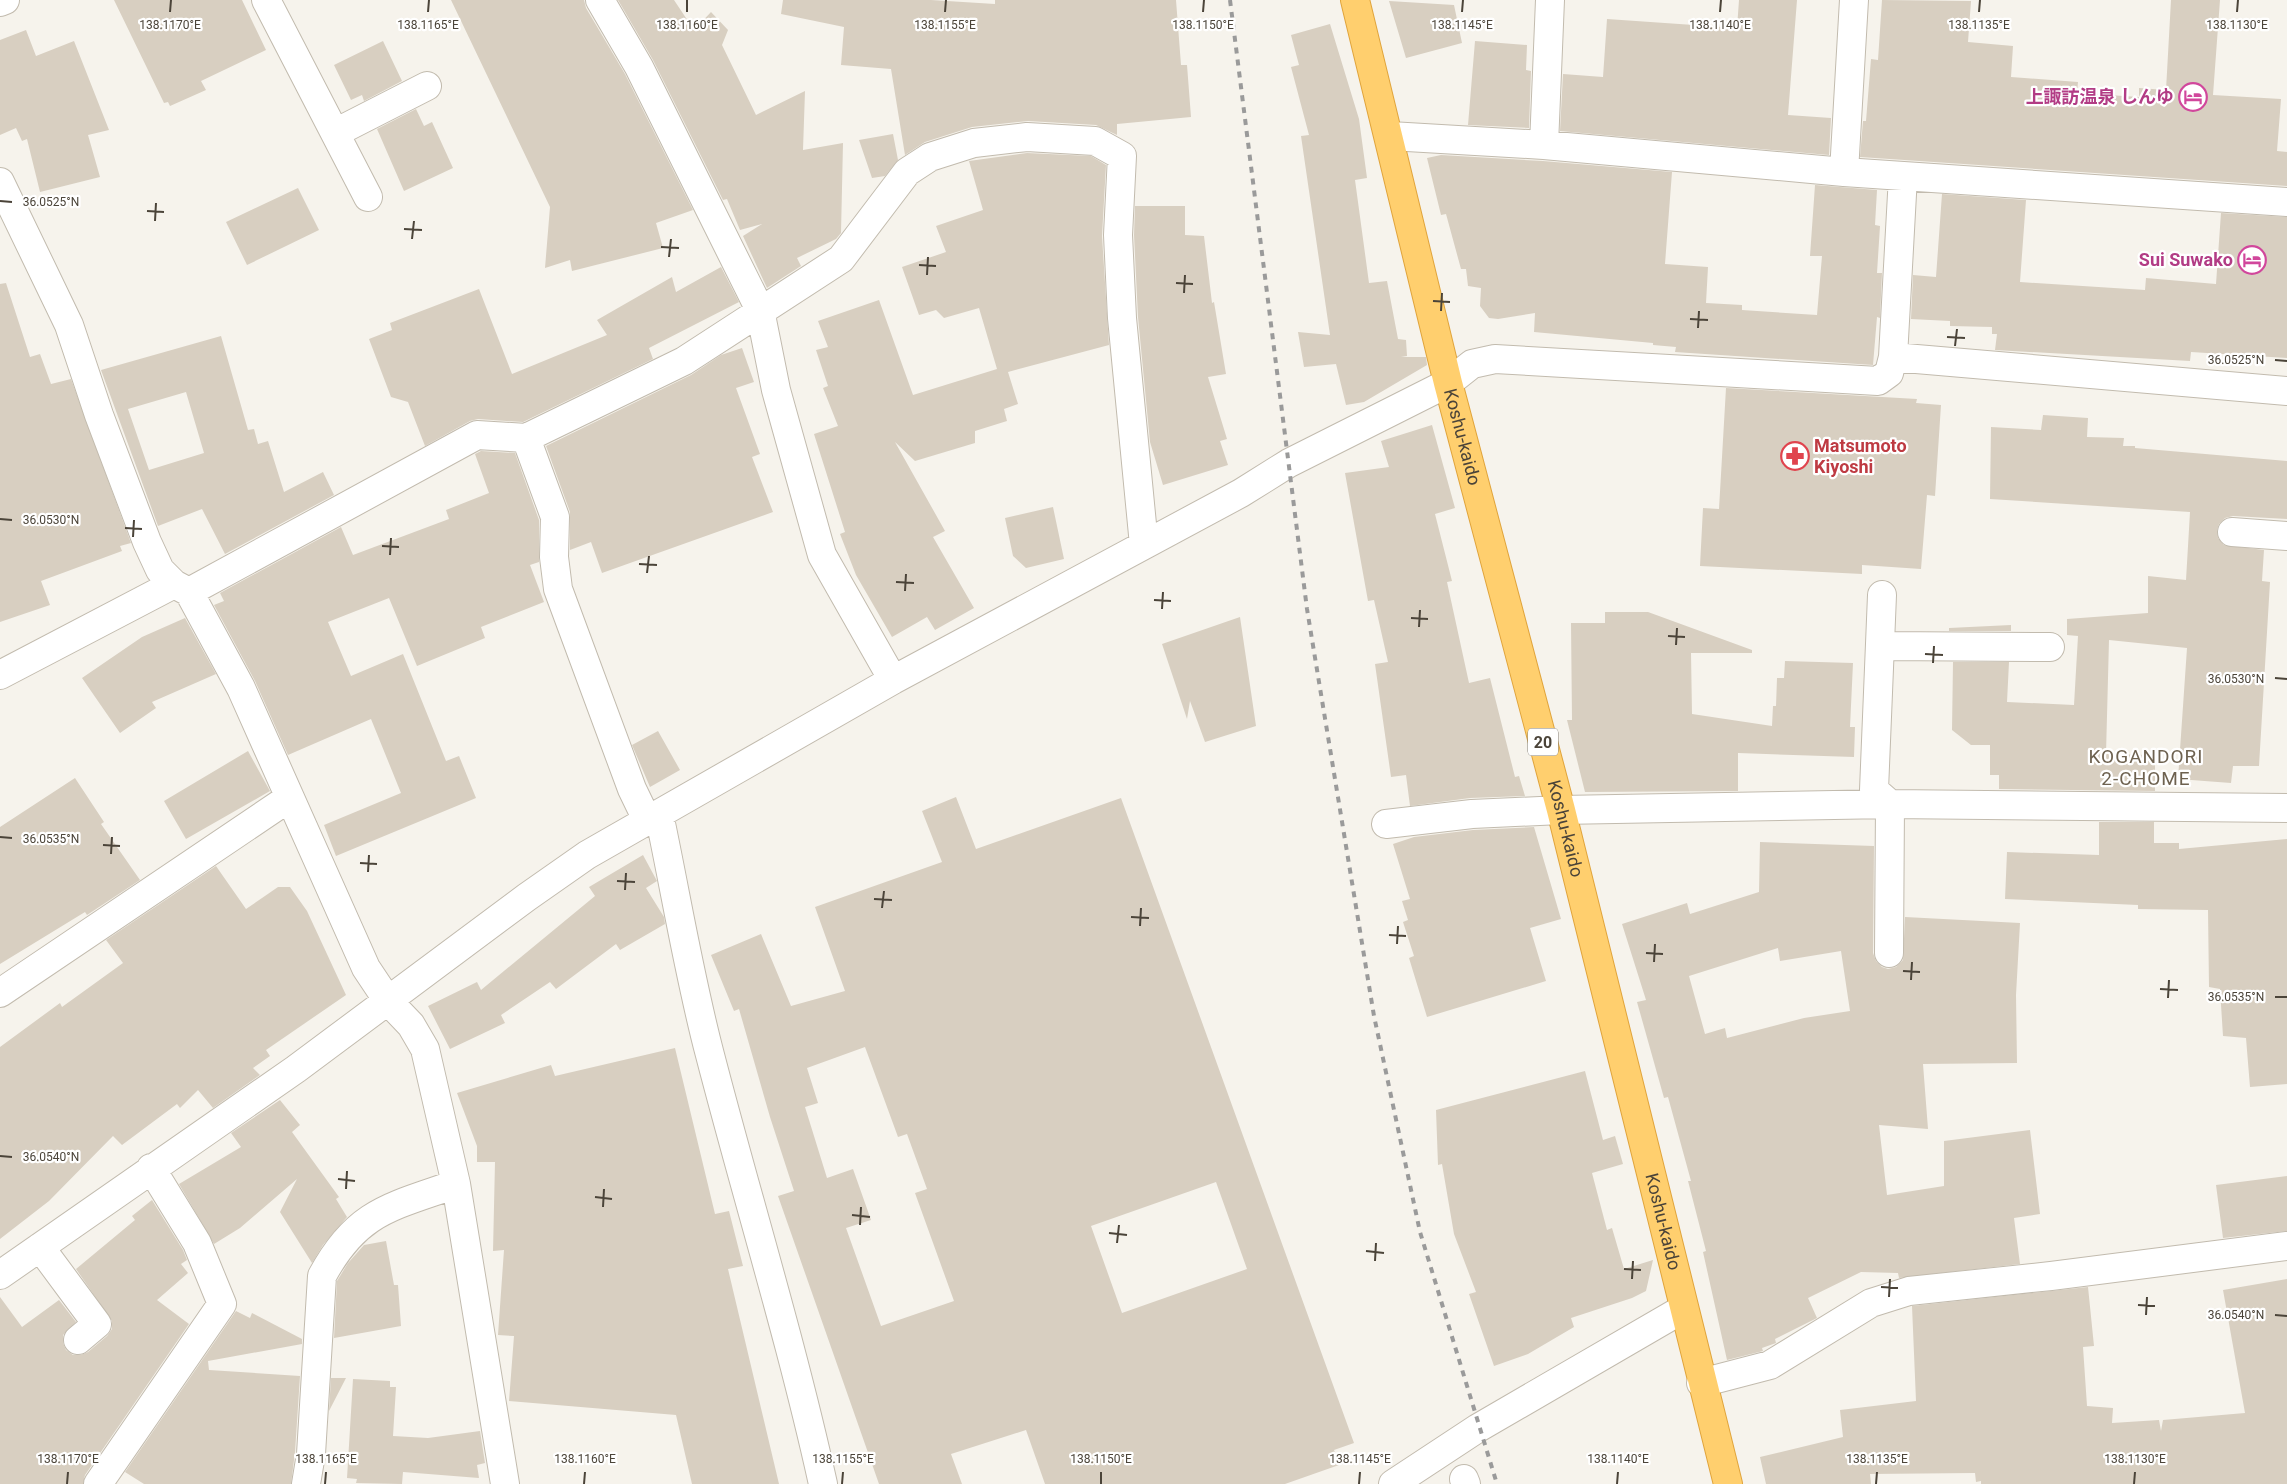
<svg xmlns="http://www.w3.org/2000/svg" width="2287" height="1484" font-family="Roboto,'Noto Sans JP',sans-serif">
	<style>
		.building { fill: #d8cfc1; fill-rule: evenodd }
		.lines { fill: none; stroke-linecap: round; stroke-linejoin: round }
		.minor-casing { stroke: #c2bbae; stroke-width: 30 }
		.highway-casing { stroke: #e0a43c; stroke-width: 30 }
		.minor { stroke: #fff; stroke-width: 28 }
		.highway { stroke: #ffcf6e; stroke-width: 28 }
		.rail { stroke: #9a9a9a; stroke-width: 4; stroke-dasharray: 6 6; stroke-linecap: butt }
		.ticks { fill: none; stroke: #4b4439; stroke-width: 2 }
		.labels { text-anchor: middle; stroke-width: 4.5; stroke-linejoin: round; paint-order: stroke }
		.shield { fill: #fff; stroke: #817c74; stroke-width: 1 }
		.shield-label { font-size: 16px; font-weight: bold; fill: #4b4439 }
		.hotel-label { font-size: 18px; font-weight: bold; fill: #b23c85; stroke: #fff; text-anchor: end }
		.street-label { font-size: 18px; fill: #4b4439; stroke: #fff }
		.health-label { font-size: 18px; font-weight: bold; fill: #be3a42; stroke: #fff; text-anchor: start }
		.neighbourhood-label { font-size: 19px; letter-spacing: 1px; fill: #6e6250; stroke: #fff }
		.ticks-label { font-size: 12px; text-anchor: middle; fill: #4b4439; stroke: #fff; stroke-width: 4.5; stroke-linejoin: round; paint-order: stroke }
	</style>
	<rect width="100%" height="100%" fill="#f6f3ec"/>
	<!-- building -->
	<path class="building" d="M 114,0 L 242,0 L 266,50 L 201,81 L 206,90 L 170,106 L 168,102 L 164,103 Z
		M 451,0 L 584,0 L 586,8 L 625,74 L 693,210 L 656,223 L 663,248 L 572,271 L 570,260 L 545,268 L 550,207 Z
		M 618,0 L 674,0 L 694,30 L 711,12 L 728,30 L 722,45 L 756,115 L 805,91 L 803,150 L 843,143 L 841,233 L 836,239 L 797,258 L 801,266 L 770,286 L 767,288 L 743,236 L 762,224 L 740,230 L 727,199 L 723,200 L 653,60 Z
		M 783,0 L 931,0 L 995,4 L 995,0 L 1176,0 L 1181,65 L 1187,65 L 1191,117 L 1117,124 L 1117,135 L 1096,125 L 1028,121 L 972,127 L 925,142 L 905,155 L 891,69 L 841,65 L 844,27 L 781,14 Z
		M 1739,0 L 1797,0 L 1788,115 L 1831,118 L 1829,155 L 1560,131 L 1563,74 L 1603,77 L 1607,19 L 1737,28 Z
		M 1882,0 L 1971,1 L 1968,42 L 2013,46 L 2011,77 L 2078,82 L 2077,93 L 2139,97 L 2139,88 L 2166,90 L 2171,0 L 2220,0 L 2213,95 L 2281,99 L 2277,151 L 2287,152 L 2287,186 L 1860,157 L 1863,121 L 1866,121 L 1871,59 L 1878,60 Z
		M 1389,1 L 1454,5 L 1462,43 L 1406,58 Z
		M 1330,24 L 1359,119 L 1367,178 L 1355,180 L 1369,283 L 1387,281 L 1398,339 L 1406,340 L 1407,356 L 1401,357 L 1426,357 L 1427,365 L 1364,402 L 1346,405 L 1336,364 L 1304,367 L 1298,332 L 1330,335 L 1301,136 L 1309,135 L 1291,67 L 1299,65 L 1291,35 Z
		M 26,30 L 36,56 L 74,41 L 109,130 L 88,135 L 100,177 L 40,192 L 27,139 L 22,141 L 16,128 L 0,135 L 0,40 Z
		M 383,41 L 402,81 L 364,101 L 362,95 L 351,100 L 334,65 Z
		M 1475,41 L 1527,45 L 1526,70 L 1531,71 L 1529,128 L 1468,125 Z
		M 416,109 L 424,126 L 432,122 L 453,168 L 404,191 L 377,129 Z
		M 893,134 L 898,160 L 885,176 L 872,178 L 859,140 Z
		M 1027,153 L 1091,156 L 1106,165 L 1102,236 L 1109,345 L 1008,372 L 1018,404 L 1004,409 L 1007,421 L 975,431 L 975,443 L 915,461 L 895,442 L 945,531 L 933,537 L 974,608 L 935,630 L 927,617 L 892,637 L 856,575 L 840,534 L 845,532 L 814,434 L 838,426 L 823,388 L 828,386 L 816,350 L 828,347 L 818,321 L 879,300 L 913,395 L 997,369 L 979,308 L 944,318 L 936,310 L 919,315 L 902,267 L 946,252 L 936,226 L 983,210 L 969,161 Z
		M 1441,155 L 1543,161 L 1672,172 L 1665,264 L 1708,267 L 1706,303 L 1742,305 L 1742,310 L 1817,315 L 1822,256 L 1810,256 L 1815,185 L 1877,190 L 1875,225 L 1880,226 L 1877,273 L 1882,273 L 1880,318 L 1877,317 L 1873,365 L 1675,352 L 1676,347 L 1653,345 L 1653,343 L 1534,332 L 1535,313 L 1498,319 L 1489,318 L 1480,306 L 1481,288 L 1468,286 L 1466,269 L 1461,269 L 1446,214 L 1441,215 L 1427,158 Z
		M 298,188 L 319,230 L 247,265 L 226,222 Z
		M 1942,194 L 2026,200 L 2020,282 L 2145,290 L 2146,278 L 2216,284 L 2221,213 L 2287,217 L 2287,358 L 2191,352 L 2190,361 L 1995,350 L 1997,334 L 1992,334 L 1992,327 L 1950,326 L 1950,321 L 1911,319 L 1913,275 L 1936,277 Z
		M 1135,206 L 1185,206 L 1185,235 L 1204,236 L 1212,303 L 1214,302 L 1226,374 L 1208,377 L 1227,439 L 1220,441 L 1228,465 L 1163,485 L 1150,442 L 1138,317 L 1134,235 Z
		M 721,267 L 739,302 L 649,348 L 653,359 L 523,422 L 478,419 L 470,421 L 425,446 L 408,402 L 391,397 L 369,339 L 392,330 L 390,323 L 479,289 L 512,374 L 607,335 L 597,320 L 672,277 L 676,292 Z
		M 6,283 L 30,357 L 40,354 L 51,384 L 71,379 L 131,543 L 120,546 L 122,551 L 41,581 L 50,605 L 0,622 L 0,284 Z
		M 221,336 L 248,430 L 254,429 L 258,444 L 268,441 L 284,492 L 323,472 L 334,495 L 225,554 L 202,509 L 158,526 L 101,370 ZM 186,392 L 204,453 L 149,470 L 128,409 Z
		M 742,348 L 754,382 L 736,388 L 760,454 L 752,457 L 773,512 L 602,573 L 591,542 L 570,550 L 570,512 L 546,446 L 691,375 L 721,355 Z
		M 1726,388 L 1917,399 L 1916,403 L 1941,405 L 1935,496 L 1927,495 L 1921,569 L 1862,565 L 1862,574 L 1700,566 L 1703,508 L 1719,509 Z
		M 2043,415 L 2088,418 L 2087,437 L 2124,438 L 2123,446 L 2135,446 L 2135,448 L 2287,461 L 2287,519 L 2233,516 L 2225,518 L 2219,524 L 2217,530 L 2218,538 L 2224,545 L 2264,550 L 2262,581 L 2270,582 L 2259,766 L 2233,766 L 2231,783 L 2178,779 L 2187,648 L 2109,640 L 2106,754 L 2155,755 L 2155,791 L 1999,789 L 1999,775 L 1990,775 L 1990,745 L 1971,745 L 1952,730 L 1953,662 L 2009,662 L 2007,702 L 2074,705 L 2078,636 L 2067,635 L 2067,619 L 2148,613 L 2148,576 L 2186,580 L 2190,512 L 1990,499 L 1991,427 L 2041,430 Z
		M 1432,425 L 1455,508 L 1435,514 L 1452,581 L 1447,582 L 1469,683 L 1490,678 L 1515,777 L 1519,776 L 1525,796 L 1470,798 L 1410,806 L 1406,775 L 1391,777 L 1375,664 L 1388,662 L 1374,600 L 1368,601 L 1345,473 L 1389,467 L 1381,441 Z
		M 481,451 L 515,453 L 539,520 L 539,562 L 530,565 L 544,602 L 481,627 L 485,638 L 417,666 L 389,598 L 328,622 L 351,676 L 403,654 L 446,761 L 459,756 L 476,798 L 336,856 L 324,825 L 401,793 L 371,719 L 288,755 L 255,681 L 214,605 L 224,601 L 220,593 L 341,527 L 353,555 L 449,519 L 446,510 L 489,493 L 475,454 Z
		M 1053,507 L 1064,559 L 1026,568 L 1013,556 L 1005,518 Z
		M 1605,612 L 1648,612 L 1752,650 L 1752,653 L 1691,653 L 1692,714 L 1772,726 L 1773,706 L 1776,706 L 1777,678 L 1784,678 L 1785,661 L 1853,663 L 1850,727 L 1855,727 L 1854,757 L 1738,753 L 1738,791 L 1585,792 L 1567,720 L 1572,720 L 1571,623 L 1605,623 Z
		M 1240,617 L 1256,726 L 1205,742 L 1190,701 L 1187,719 L 1162,644 Z
		M 185,618 L 216,674 L 152,702 L 156,708 L 120,733 L 82,678 L 142,637 Z
		M 2011,625 L 2011,631 L 1949,631 L 1949,628 Z
		M 658,731 L 680,770 L 650,787 L 632,745 Z
		M 248,751 L 270,791 L 186,839 L 164,801 Z
		M 75,778 L 104,822 L 101,824 L 140,880 L 87,915 L 85,912 L 0,964 L 0,827 Z
		M 956,797 L 976,849 L 1121,798 L 1354,1443 L 1334,1450 L 1339,1465 L 1285,1484 L 1045,1484 L 1026,1430 L 951,1454 L 962,1484 L 879,1484 L 778,1196 L 794,1191 L 770,1117 L 739,1009 L 734,1011 L 711,955 L 761,934 L 791,1006 L 845,991 L 815,907 L 942,862 L 922,811 ZM 865,1047 L 898,1137 L 907,1134 L 927,1189 L 915,1193 L 954,1301 L 881,1326 L 846,1228 L 871,1220 L 853,1169 L 827,1178 L 805,1107 L 818,1103 L 807,1068 ZM 1216,1182 L 1247,1269 L 1122,1313 L 1091,1226 Z
		M 2099,822 L 2154,822 L 2154,843 L 2179,843 L 2179,849 L 2287,839 L 2287,1084 L 2250,1087 L 2246,1038 L 2223,1036 L 2220,989 L 2209,987 L 2208,910 L 2138,909 L 2138,905 L 2005,899 L 2007,852 L 2099,855 Z
		M 1534,827 L 1561,919 L 1530,928 L 1546,981 L 1427,1017 L 1409,958 L 1414,956 L 1403,922 L 1408,920 L 1402,901 L 1410,899 L 1393,844 L 1414,837 L 1473,830 Z
		M 1760,842 L 1874,846 L 1873,953 L 1876,961 L 1882,967 L 1888,969 L 1896,967 L 1903,960 L 1905,917 L 2020,923 L 2016,995 L 2017,1063 L 1923,1064 L 1928,1129 L 1879,1125 L 1887,1195 L 1944,1186 L 1944,1141 L 2030,1130 L 2040,1214 L 2014,1218 L 2020,1264 L 1899,1278 L 1898,1273 L 1861,1272 L 1808,1298 L 1817,1318 L 1775,1339 L 1776,1343 L 1762,1348 L 1763,1351 L 1727,1360 L 1703,1252 L 1706,1251 L 1688,1181 L 1691,1181 L 1668,1097 L 1664,1098 L 1637,1002 L 1646,1000 L 1622,924 L 1687,903 L 1690,914 L 1759,892 ZM 1778,948 L 1780,961 L 1841,951 L 1850,1011 L 1804,1018 L 1727,1038 L 1725,1028 L 1705,1034 L 1689,976 Z
		M 643,855 L 657,881 L 646,888 L 664,917 L 665,924 L 620,950 L 616,944 L 556,989 L 550,982 L 501,1015 L 505,1023 L 450,1049 L 428,1006 L 477,982 L 481,990 L 595,896 L 589,887 Z
		M 216,866 L 246,909 L 278,887 L 290,887 L 307,911 L 346,995 L 266,1050 L 270,1056 L 253,1068 L 260,1075 L 213,1108 L 198,1090 L 180,1108 L 177,1104 L 122,1145 L 113,1136 L 49,1201 L 0,1239 L 0,1047 L 60,1003 L 62,1007 L 123,963 L 106,940 Z
		M 675,1048 L 715,1214 L 729,1211 L 743,1266 L 728,1269 L 779,1484 L 692,1484 L 676,1415 L 509,1401 L 514,1336 L 498,1335 L 504,1250 L 493,1251 L 495,1162 L 477,1162 L 477,1146 L 457,1093 L 551,1065 L 555,1076 Z
		M 1585,1071 L 1603,1140 L 1615,1136 L 1623,1164 L 1592,1173 L 1607,1230 L 1612,1228 L 1624,1269 L 1653,1260 L 1646,1291 L 1632,1298 L 1571,1318 L 1574,1327 L 1528,1354 L 1494,1366 L 1469,1294 L 1476,1292 L 1454,1234 L 1442,1164 L 1438,1165 L 1436,1110 Z
		M 280,1100 L 300,1125 L 292,1132 L 339,1197 L 336,1199 L 347,1217 L 323,1245 L 312,1263 L 280,1212 L 297,1179 L 240,1228 L 214,1244 L 179,1184 L 241,1147 L 231,1133 Z
		M 2287,1176 L 2287,1231 L 2223,1238 L 2216,1185 Z
		M 152,1200 L 183,1250 L 187,1260 L 181,1264 L 188,1273 L 157,1300 L 189,1324 L 85,1475 L 83,1484 L 0,1484 L 0,1297 L 22,1327 L 59,1300 L 76,1322 L 63,1335 L 63,1343 L 66,1350 L 73,1355 L 81,1355 L 88,1352 L 107,1336 L 112,1329 L 112,1321 L 76,1269 L 135,1220 L 132,1216 Z
		M 386,1241 L 394,1285 L 398,1285 L 401,1326 L 334,1338 L 337,1281 L 348,1263 L 364,1245 Z
		M 2287,1279 L 2287,1484 L 1981,1484 L 1981,1481 L 1976,1482 L 1975,1473 L 1870,1474 L 1871,1484 L 1766,1484 L 1760,1457 L 1843,1437 L 1840,1410 L 1916,1401 L 1912,1306 L 2088,1287 L 2094,1346 L 2083,1347 L 2087,1406 L 2113,1408 L 2112,1423 L 2159,1420 L 2161,1431 L 2163,1420 L 2245,1413 L 2223,1290 Z
		M 236,1311 L 250,1318 L 252,1313 L 302,1339 L 302,1344 L 208,1361 L 209,1370 L 300,1376 L 295,1452 L 291,1484 L 144,1484 L 125,1472 Z
		M 331,1378 L 346,1378 L 329,1411 Z
		M 353,1379 L 390,1381 L 390,1387 L 396,1387 L 393,1436 L 428,1438 L 480,1431 L 485,1463 L 477,1465 L 479,1478 L 403,1472 L 402,1484 L 356,1483 L 357,1479 L 347,1478 Z"/>
	<g class="lines">
		<defs>
			<path id="minor" d="M 266,0 L 368,197
				M 600,0 L 639,67 L 760,310 L 776,390 L 822,555 L 893,680
				M 0,2 L 5,0
				M 335,133 L 427,86
				M 1390,136 L 1544,145 L 1844,172 L 2287,202
				M 1544,145 L 1550,0
				M 1844,172 L 1854,0
				M 0,182 L 69,325 L 99,415 L 147,542 L 160,570 L 174,584 L 189,592 L 241,688 L 366,968 L 388,1001 L 411,1025 L 425,1049 L 456,1184 L 505,1484
				M 1893,357 L 2287,391
				M 526,438 L 555,517 L 554,557 L 558,589 L 632,789 L 647,820
				M 2232,532 L 2287,536
				M 189,592 L 477,435 L 526,438 L 684,361 L 841,259 L 907,172 L 930,157 L 974,143 L 1027,137 L 1095,141 L 1122,156 L 1118,235 L 1122,318 L 1144,545
				M 1882,595 L 1874,790 L 1890,804 L 1889,953
				M 1881,646 L 2050,647
				M 0,675 L 174,584
				M 659,814 C 676,894 689,976 710,1055 C 747,1198 791,1339 823,1484
				M 1386,824 L 1472,814 L 1561,810 L 1890,804 L 2287,808
				M 0,993 L 289,798
				M 40,1247 L 97,1324 L 78,1340
				M 0,1275 L 296,1069 L 527,897 L 587,855 L 893,680 L 1241,493 L 1289,463 L 1448,383 L 1472,364 L 1495,359 L 1878,381 L 1889,373 L 1893,357 L 1903,176
				M 1701,1383 L 1770,1365 L 1871,1303 L 1909,1291 L 2051,1276 L 2287,1246
				M 1464,1479 L 1466,1484
				M 98,1484 L 222,1304 L 197,1243 L 151,1168
				M 306,1484 L 311,1454 L 322,1276 C 357,1211 391,1207 456,1184
				M 1393,1484 L 1478,1428 L 1683,1309"/>
			<g id="highway">
				<path id="s1" d="M 1355,0 L 1448,383 L 1561,810 L 1728,1484"/>
			</g>
		</defs>
		<!-- minor casing -->
		<use href="#minor" class="minor-casing"/>
		<!-- highway casing -->
		<use href="#highway" class="highway-casing"/>
		<!-- minor -->
		<use href="#minor" class="minor"/>
		<!-- highway -->
		<use href="#highway" class="highway"/>
		<!-- rail -->
		<path class="rail" d="M 1230,0 L 1307,609 L 1374,1016 L 1420,1232 L 1497,1484"/>
	</g>
	<!-- ticks -->
	<path class="ticks" d="M 170,12 L 171,0M 428,12 L 429,0M 687,12 L 687,0M 945,12 L 946,0M 1203,12 L 1204,0M 1462,12 L 1463,0M 1720,12 L 1721,0M 1979,12 L 1980,0M 2237,12 L 2238,0M 0,201 L 12,202M 147,211 L 164,212M 155,221 L 156,203M 404,229 L 422,230M 412,239 L 414,221M 661,247 L 679,248M 669,257 L 671,239M 919,265 L 936,266M 927,275 L 928,257M 1176,283 L 1193,284M 1184,293 L 1185,275M 1433,301 L 1450,302M 1441,311 L 1442,293M 1690,319 L 1708,320M 1698,328 L 1699,311M 1947,337 L 1965,338M 1955,346 L 1957,329M 2275,360 L 2287,361M 0,519 L 12,520M 125,528 L 142,529M 133,537 L 134,520M 382,546 L 399,547M 390,555 L 391,538M 639,564 L 657,565M 647,573 L 649,556M 896,582 L 914,583M 905,591 L 906,574M 1154,600 L 1171,601M 1162,609 L 1163,592M 1411,618 L 1428,619M 1419,627 L 1420,610M 1668,636 L 1685,637M 1676,645 L 1677,628M 1925,654 L 1943,655M 1933,663 L 1934,646M 2275,678 L 2287,679M 0,837 L 12,838M 103,845 L 120,846M 111,854 L 112,837M 360,863 L 377,864M 368,872 L 369,855M 617,881 L 635,882M 625,890 L 626,873M 874,899 L 892,900M 882,908 L 884,891M 1131,917 L 1149,918M 1140,926 L 1141,908M 1389,935 L 1406,936M 1397,944 L 1398,926M 1646,953 L 1663,954M 1654,962 L 1655,944M 1903,971 L 1920,972M 1911,980 L 1912,962M 2160,989 L 2178,990M 2275,997 L 2287,997M 2168,998 L 2169,980M 0,1156 L 12,1157M 338,1179 L 355,1181M 346,1189 L 347,1171M 595,1197 L 612,1199M 603,1207 L 604,1189M 852,1215 L 870,1217M 860,1225 L 861,1207M 1109,1233 L 1127,1235M 1117,1243 L 1119,1225M 1366,1251 L 1384,1253M 1375,1261 L 1376,1243M 1624,1269 L 1641,1270M 1632,1279 L 1633,1261M 1881,1287 L 1898,1288M 1889,1297 L 1890,1279M 2138,1305 L 2155,1306M 2146,1315 L 2147,1297M 2275,1315 L 2287,1316M 67,1484 L 68,1472M 325,1484 L 326,1472M 584,1484 L 585,1472M 842,1484 L 843,1472M 1101,1484 L 1101,1472M 1359,1484 L 1360,1472M 1617,1484 L 1618,1472M 1876,1484 L 1877,1472M 2134,1484 L 2135,1472"/>
	<!-- icons -->
	<defs>
		<symbol id="hotel-ring" viewBox="-11 -11 22 22"><circle r="9.5" fill="#fff" stroke="#d1479c" stroke-width="1.5"/><path d="M-6-4.5h1.5V1H6V5H4.5V3h-9V5H-6ZM-4 0a1.8 1.8 0 1 1 3.6 0ZM.5 0V-2.5h3Q6-2.5 6 0Z" fill="#d1479c"/></symbol>
		<symbol id="pharmacy-ring" viewBox="-11 -11 22 22"><circle r="9.5" fill="#fff" stroke="#e0444e" stroke-width="1.5"/><path d="M-2-6h4v4h4v4h-4v4h-4v-4h-4v-4h4Z" fill="#e0444e"/></symbol>
	</defs>
	<g fill-rule="evenodd">
		<use href="#hotel-ring" x="2177" y="81" width="32" height="32"/>
		<use href="#hotel-ring" x="2236" y="244" width="32" height="32"/>
		<use href="#pharmacy-ring" x="1779" y="440" width="32" height="32"/>
	</g>
	<g class="labels">
		<!-- shield labels -->
		<rect class="shield" x="1528" y="728.5" width="30" height="27" rx="4"/>
		<g class="shield-label">
			<text x="1543" y="748">20</text>
		</g>
		<!-- hotel labels -->
		<g class="hotel-label">
			<text x="2174" y="103">上諏訪温泉 しんゆ</text>
			<text x="2233" y="266">Sui Suwako</text>
		</g>
		<!-- street labels -->
		<g class="street-label">
			<text dy="6" stroke="none"><textPath href="#s1" startOffset="450">Koshu-kaido</textPath></text>
			<text dy="6" stroke="none"><textPath href="#s1" startOffset="855">Koshu-kaido</textPath></text>
			<text dy="6" stroke="none"><textPath href="#s1" startOffset="1260">Koshu-kaido</textPath></text>
		</g>
		<!-- health labels -->
		<g class="health-label">
			<text x="1814" y="452">Matsumoto<tspan x="1814" dy="21">Kiyoshi</tspan></text>
		</g>
		<!-- neighbourhood labels -->
		<g class="neighbourhood-label">
			<text x="2146" y="763">KOGANDORI<tspan x="2146" dy="22">2-CHOME</tspan></text>
		</g>
	</g>
	<g class="ticks-label">
		<text x="170" y="29">138.1170°E</text>
		<text x="428" y="29">138.1165°E</text>
		<text x="687" y="29">138.1160°E</text>
		<text x="945" y="29">138.1155°E</text>
		<text x="1203" y="29">138.1150°E</text>
		<text x="1462" y="29">138.1145°E</text>
		<text x="1720" y="29">138.1140°E</text>
		<text x="1979" y="29">138.1135°E</text>
		<text x="2237" y="29">138.1130°E</text>
		<text x="51" y="206">36.0525°N</text>
		<text x="2236" y="364">36.0525°N</text>
		<text x="51" y="524">36.0530°N</text>
		<text x="2236" y="683">36.0530°N</text>
		<text x="51" y="843">36.0535°N</text>
		<text x="2236" y="1001">36.0535°N</text>
		<text x="51" y="1161">36.0540°N</text>
		<text x="2236" y="1319">36.0540°N</text>
		<text x="68" y="1463">138.1170°E</text>
		<text x="326" y="1463">138.1165°E</text>
		<text x="585" y="1463">138.1160°E</text>
		<text x="843" y="1463">138.1155°E</text>
		<text x="1101" y="1463">138.1150°E</text>
		<text x="1360" y="1463">138.1145°E</text>
		<text x="1618" y="1463">138.1140°E</text>
		<text x="1877" y="1463">138.1135°E</text>
		<text x="2135" y="1463">138.1130°E</text>
	</g>
</svg>
